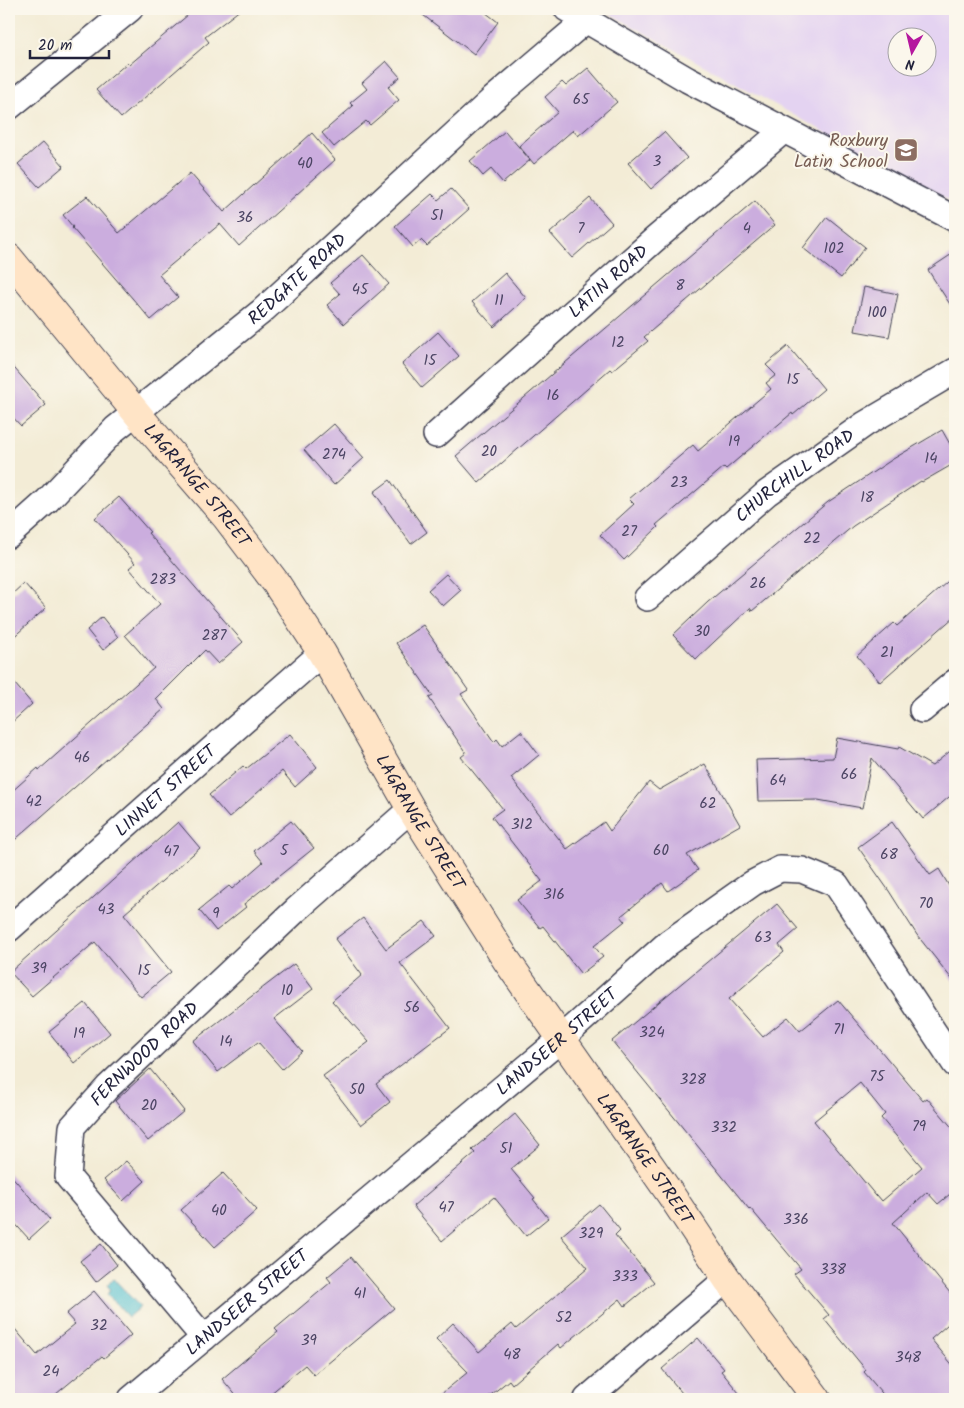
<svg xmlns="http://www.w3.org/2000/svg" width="964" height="1408" font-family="Kalam,sans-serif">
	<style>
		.built { fill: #e4d3f1; fill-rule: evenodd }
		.water { fill: #53bfce; stroke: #3a7084 }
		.building { fill: #cbadde; fill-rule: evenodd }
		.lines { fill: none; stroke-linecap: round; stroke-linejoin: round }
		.minor-casing { stroke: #414052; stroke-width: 28 }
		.secondary-casing { stroke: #414052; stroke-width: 30 }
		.minor { stroke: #fff; stroke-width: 25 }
		.secondary { stroke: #ffe4c6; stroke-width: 28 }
		.labels { text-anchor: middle; stroke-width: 4; stroke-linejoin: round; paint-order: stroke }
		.number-label { font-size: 15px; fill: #4c4564 }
		.education-label { font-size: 18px; fill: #785e54; stroke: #fbf7ec; text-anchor: end }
		.street-label { font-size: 18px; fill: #22223b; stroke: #fbf7ec }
	</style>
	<rect width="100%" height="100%" fill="#fbf7ec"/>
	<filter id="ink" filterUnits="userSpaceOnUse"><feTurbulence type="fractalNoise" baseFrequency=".02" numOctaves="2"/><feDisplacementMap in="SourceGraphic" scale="10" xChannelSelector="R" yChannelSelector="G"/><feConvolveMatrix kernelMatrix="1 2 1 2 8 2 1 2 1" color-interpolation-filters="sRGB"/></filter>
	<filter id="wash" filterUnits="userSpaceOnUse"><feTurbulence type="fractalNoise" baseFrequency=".0096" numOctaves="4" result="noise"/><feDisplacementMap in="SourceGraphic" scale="20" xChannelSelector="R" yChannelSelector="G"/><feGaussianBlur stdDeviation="1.12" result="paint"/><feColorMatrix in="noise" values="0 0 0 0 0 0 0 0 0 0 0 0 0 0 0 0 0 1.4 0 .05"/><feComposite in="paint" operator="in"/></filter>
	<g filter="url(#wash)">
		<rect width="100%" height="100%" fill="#f3ecd6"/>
		<!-- built -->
		<path class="built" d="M 601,9 L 955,9 L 955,203 L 952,202 ZM 896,38 L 926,38 L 926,68 L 896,68 Z"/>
		<!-- water -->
		<path class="water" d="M 114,1279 L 140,1307 L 128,1317 L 107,1294 L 111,1290 L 107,1285 Z"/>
		<g id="blocks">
			<!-- building -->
			<path class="building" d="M 195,9 L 241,9 L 205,37 L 209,42 L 121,118 L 96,90 L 127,63 L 129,65 Z
				M 415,9 L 481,9 L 498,22 L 474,54 Z
				M 386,61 L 400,77 L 388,87 L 399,100 L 370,125 L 366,121 L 334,147 L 322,133 L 353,106 L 350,103 L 367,89 L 362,83 Z
				M 588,68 L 617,102 L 578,136 L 573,130 L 534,164 L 519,146 L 558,112 L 545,97 L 562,82 L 566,86 Z
				M 505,131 L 530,160 L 503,183 L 491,169 L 483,176 L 470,161 Z
				M 664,132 L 687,158 L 651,189 L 628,163 Z
				M 312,133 L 335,160 L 239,246 L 220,224 L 159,275 L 178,297 L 151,320 L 72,228 L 73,227 L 63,215 L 87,196 L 119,233 L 190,173 L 224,212 Z
				M 43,142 L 64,166 L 39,187 L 18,164 Z
				M 451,189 L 469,209 L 427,246 L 421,240 L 413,247 L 395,226 L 432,194 L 438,200 Z
				M 590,198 L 612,223 L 572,258 L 550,233 Z
				M 755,201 L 775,225 L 644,337 L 648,341 L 612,371 L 610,369 L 479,483 L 456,456 Z
				M 827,217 L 865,247 L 841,278 L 803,248 Z
				M 955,252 L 955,312 L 928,270 Z
				M 363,255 L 389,284 L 344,324 L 327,305 L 340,294 L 330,283 Z
				M 505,273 L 526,298 L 494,327 L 472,302 Z
				M 864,287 L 898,294 L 889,337 L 855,331 Z
				M 438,332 L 459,356 L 422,388 L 402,364 Z
				M 788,346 L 824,389 L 793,415 L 792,413 L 726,469 L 724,467 L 656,525 L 658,527 L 624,560 L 600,535 L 634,504 L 629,499 L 693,445 L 698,451 L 771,389 L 766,383 L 776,375 L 766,365 Z
				M 9,362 L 46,405 L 21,426 L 9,413 Z
				M 334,424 L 364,458 L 334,485 L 304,450 Z
				M 942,430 L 955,453 L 955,463 L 922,482 L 921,481 L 853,526 L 752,611 L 750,608 L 696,659 L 673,635 L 708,602 L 828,502 L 893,459 Z
				M 390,480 L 427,532 L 411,544 L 374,492 Z
				M 119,497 L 150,532 L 148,533 L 243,642 L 218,664 L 205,650 L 156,699 L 164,709 L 9,845 L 9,794 L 38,768 L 39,770 L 154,668 L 125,635 L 160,604 L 129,568 L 135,563 L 95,518 Z
				M 446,574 L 461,590 L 443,606 L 428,590 Z
				M 955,575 L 955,616 L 880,682 L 857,656 L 894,623 L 897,626 Z
				M 24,583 L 46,608 L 9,641 L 9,597 Z
				M 102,617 L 118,637 L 103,650 L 87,630 Z
				M 423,625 L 468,690 L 461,694 L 494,742 L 497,739 L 502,746 L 521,731 L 539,755 L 511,778 L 567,849 L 604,822 L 610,831 L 649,782 L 659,790 L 705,764 L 740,825 L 687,855 L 698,870 L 668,891 L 662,883 L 621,916 L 625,921 L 594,946 L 603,957 L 581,974 L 543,926 L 540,928 L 517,900 L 542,881 L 492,817 L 503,809 L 461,757 L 466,753 L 429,698 L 433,696 L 396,643 Z
				M 9,677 L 32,704 L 9,725 Z
				M 290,734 L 317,767 L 295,787 L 282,771 L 229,818 L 209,795 L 243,766 L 246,769 Z
				M 837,738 L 898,749 L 899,747 L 932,766 L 955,747 L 955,792 L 923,819 L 872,758 L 862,808 L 818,800 L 758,801 L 756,760 L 833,758 Z
				M 291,821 L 314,848 L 244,904 L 246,907 L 216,931 L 199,910 L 229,886 L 232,889 L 263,862 L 254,851 Z
				M 178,822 L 200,848 L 124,914 L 171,972 L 141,997 L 95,942 L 32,996 L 10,972 Z
				M 892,822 L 930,875 L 939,869 L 955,896 L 955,983 L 917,935 L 889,891 L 858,847 Z
				M 777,904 L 798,929 L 779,945 L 784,952 L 729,999 L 763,1037 L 788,1017 L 800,1031 L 838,1000 L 923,1101 L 927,1098 L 955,1131 L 955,1190 L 938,1204 L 927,1192 L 893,1223 L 955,1299 L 955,1318 L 931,1339 L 955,1368 L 955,1399 L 887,1399 L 864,1372 L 866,1370 L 824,1319 L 829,1315 L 794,1274 L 801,1269 L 750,1208 L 749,1209 L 612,1041 ZM 860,1083 L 885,1114 L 881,1118 L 922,1167 L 882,1201 L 877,1195 L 876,1196 L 814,1121 Z
				M 363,918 L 386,949 L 424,921 L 436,936 L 400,963 L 450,1028 L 376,1084 L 390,1102 L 361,1125 L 323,1076 L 369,1042 L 332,1001 L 362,975 L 335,939 Z
				M 294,964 L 313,989 L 274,1019 L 302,1051 L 282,1069 L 258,1042 L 218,1072 L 193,1041 Z
				M 85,1003 L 110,1033 L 74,1063 L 49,1032 Z
				M 150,1069 L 184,1111 L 148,1141 L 115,1101 Z
				M 515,1114 L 540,1145 L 511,1169 L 535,1198 L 533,1199 L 548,1218 L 526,1236 L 494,1197 L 442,1241 L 413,1206 L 475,1153 L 472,1150 Z
				M 126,1161 L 145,1181 L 123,1201 L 104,1180 Z
				M 9,1173 L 50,1220 L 29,1239 L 9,1217 Z
				M 223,1173 L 257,1210 L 215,1247 L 181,1210 Z
				M 599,1204 L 620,1230 L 615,1235 L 654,1282 L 625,1306 L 620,1299 L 561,1348 L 558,1344 L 512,1384 L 509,1380 L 486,1399 L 435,1399 L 468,1372 L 436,1339 L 453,1323 L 479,1352 L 512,1324 L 516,1329 L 588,1268 L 561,1236 Z
				M 101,1244 L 117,1265 L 96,1282 L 80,1261 Z
				M 351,1257 L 394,1308 L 314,1375 L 305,1365 L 264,1399 L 239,1399 L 222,1379 L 278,1332 L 275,1329 L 331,1282 L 327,1277 Z
				M 94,1291 L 131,1335 L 104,1358 L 102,1356 L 50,1399 L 9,1399 L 9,1322 L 37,1355 L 75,1324 L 66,1314 Z
				M 698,1338 L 724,1369 L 721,1371 L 744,1399 L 687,1399 L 662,1369 Z"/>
		</g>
	</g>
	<g filter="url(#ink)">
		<use href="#blocks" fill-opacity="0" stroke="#414052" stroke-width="1"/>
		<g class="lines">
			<defs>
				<g id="minor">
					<path d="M 567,9 L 688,80 L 955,219"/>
					<path d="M 9,107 L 130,9"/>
					<path id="s1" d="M 436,435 L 654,240 L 783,131"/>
					<path id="s2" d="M 9,535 L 47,501 L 115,429 L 261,312 L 492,100 L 585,21"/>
					<path id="s3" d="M 647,598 L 767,493 L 865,424 L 955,371"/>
					<path d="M 922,710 L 955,682"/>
					<path id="s4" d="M 9,929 L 221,741 L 322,653"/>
					<path id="s5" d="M 204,1338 L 68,1177 L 72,1127 L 108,1087 L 296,910 L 411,809"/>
					<path id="s6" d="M 131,1399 L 561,1039 L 668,943 L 753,883 L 780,869 L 802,870 L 836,884 L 955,1064"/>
					<path d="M 587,1399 L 727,1279"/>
				</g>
				<g id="secondary">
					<path id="s7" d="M 9,258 L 149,428 L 226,517 L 276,583 L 322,653 L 411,809 L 507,961 L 671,1195 L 727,1279 L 817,1399"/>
				</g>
			</defs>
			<!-- minor casing -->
			<use href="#minor" class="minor-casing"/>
			<!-- secondary casing -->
			<use href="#secondary" class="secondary-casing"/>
			<!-- minor -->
			<use href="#minor" class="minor"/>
			<!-- secondary -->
			<use href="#secondary" class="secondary"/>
		</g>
	</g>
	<!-- icons -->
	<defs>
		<symbol id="school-square" viewBox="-11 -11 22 22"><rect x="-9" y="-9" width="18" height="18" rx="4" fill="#8d6e63" stroke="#fbf7ec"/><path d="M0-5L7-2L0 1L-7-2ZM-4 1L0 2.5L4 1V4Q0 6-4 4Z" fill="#fff"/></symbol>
	</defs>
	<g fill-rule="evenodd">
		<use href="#school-square" x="892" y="136" width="28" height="28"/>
	</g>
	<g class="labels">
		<!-- number labels -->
		<g class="number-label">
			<text x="581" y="104">65</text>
			<text x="657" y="166">3</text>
			<text x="305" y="168">40</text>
			<text x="437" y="220">51</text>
			<text x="245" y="222">36</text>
			<text x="581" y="233">7</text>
			<text x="747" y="233">4</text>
			<text x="834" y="253">102</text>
			<text x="680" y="290">8</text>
			<text x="360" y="294">45</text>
			<text x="499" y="305">11</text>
			<text x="877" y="317">100</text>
			<text x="618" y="347">12</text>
			<text x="430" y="365">15</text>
			<text x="793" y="384">15</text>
			<text x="553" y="400">16</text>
			<text x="734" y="446">19</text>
			<text x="489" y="456">20</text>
			<text x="334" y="459">274</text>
			<text x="931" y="463">14</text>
			<text x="679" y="487">23</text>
			<text x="867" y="502">18</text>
			<text x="629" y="536">27</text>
			<text x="812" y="543">22</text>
			<text x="163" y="584">283</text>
			<text x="758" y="588">26</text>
			<text x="702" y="636">30</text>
			<text x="214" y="640">287</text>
			<text x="887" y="657">21</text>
			<text x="82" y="762">46</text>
			<text x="849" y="779">66</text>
			<text x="778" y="785">64</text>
			<text x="34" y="806">42</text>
			<text x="708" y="808">62</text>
			<text x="522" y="829">312</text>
			<text x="284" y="855">5</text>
			<text x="661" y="855">60</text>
			<text x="171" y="856">47</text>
			<text x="889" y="859">68</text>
			<text x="554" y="899">316</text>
			<text x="926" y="908">70</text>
			<text x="106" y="914">43</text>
			<text x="216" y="918">9</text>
			<text x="763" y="942">63</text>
			<text x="39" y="973">39</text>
			<text x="144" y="975">15</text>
			<text x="287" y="995">10</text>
			<text x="412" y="1012">56</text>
			<text x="839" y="1034">71</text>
			<text x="652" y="1037">324</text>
			<text x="79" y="1038">19</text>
			<text x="226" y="1046">14</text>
			<text x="877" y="1081">75</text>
			<text x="693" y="1084">328</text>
			<text x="357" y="1094">50</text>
			<text x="149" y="1110">20</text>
			<text x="919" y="1131">79</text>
			<text x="724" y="1132">332</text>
			<text x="506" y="1153">51</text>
			<text x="446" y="1212">47</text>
			<text x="219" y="1215">40</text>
			<text x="796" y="1224">336</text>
			<text x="591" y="1238">329</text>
			<text x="833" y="1274">338</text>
			<text x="625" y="1281">333</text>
			<text x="360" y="1298">41</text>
			<text x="564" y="1322">52</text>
			<text x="99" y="1330">32</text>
			<text x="309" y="1345">39</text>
			<text x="512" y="1359">48</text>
			<text x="908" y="1362">348</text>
			<text x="51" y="1376">24</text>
		</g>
		<!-- education labels -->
		<g class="education-label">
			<text x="888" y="146">Roxbury<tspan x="888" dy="21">Latin School</tspan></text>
		</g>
		<!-- street labels -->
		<g class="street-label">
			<text dy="6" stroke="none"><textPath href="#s2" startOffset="386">REDGATE ROAD</textPath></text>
			<text dy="6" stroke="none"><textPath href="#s1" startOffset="231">LATIN ROAD</textPath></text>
			<text dy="6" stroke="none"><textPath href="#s3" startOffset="192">CHURCHILL ROAD</textPath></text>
			<text dy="6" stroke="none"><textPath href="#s7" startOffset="295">LAGRANGE STREET</textPath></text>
			<text dy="6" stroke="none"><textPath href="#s4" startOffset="209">LINNET STREET</textPath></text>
			<text dy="6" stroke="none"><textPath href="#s7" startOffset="700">LAGRANGE STREET</textPath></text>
			<text dy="6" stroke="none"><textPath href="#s6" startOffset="556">LANDSEER STREET</textPath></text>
			<text dy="6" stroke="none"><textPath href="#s5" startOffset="364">FERNWOOD ROAD</textPath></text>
			<text dy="6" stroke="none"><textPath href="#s7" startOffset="1105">LAGRANGE STREET</textPath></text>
			<text dy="6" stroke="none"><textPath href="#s6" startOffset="151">LANDSEER STREET</textPath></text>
		</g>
	</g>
	<!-- margin -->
	<rect width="964" height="1408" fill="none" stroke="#fbf7ec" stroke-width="30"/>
	<!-- north arrow -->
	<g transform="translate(912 52) rotate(188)"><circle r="24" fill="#fbf7ec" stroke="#a4a2a5"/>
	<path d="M0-4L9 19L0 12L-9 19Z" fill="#b5179e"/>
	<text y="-8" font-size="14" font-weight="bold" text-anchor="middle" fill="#22223b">N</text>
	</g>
	<!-- scale -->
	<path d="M30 50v8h79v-8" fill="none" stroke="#22223b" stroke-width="2.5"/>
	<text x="38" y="50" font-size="15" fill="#22223b" stroke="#fbf7ec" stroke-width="4" paint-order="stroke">20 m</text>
</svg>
